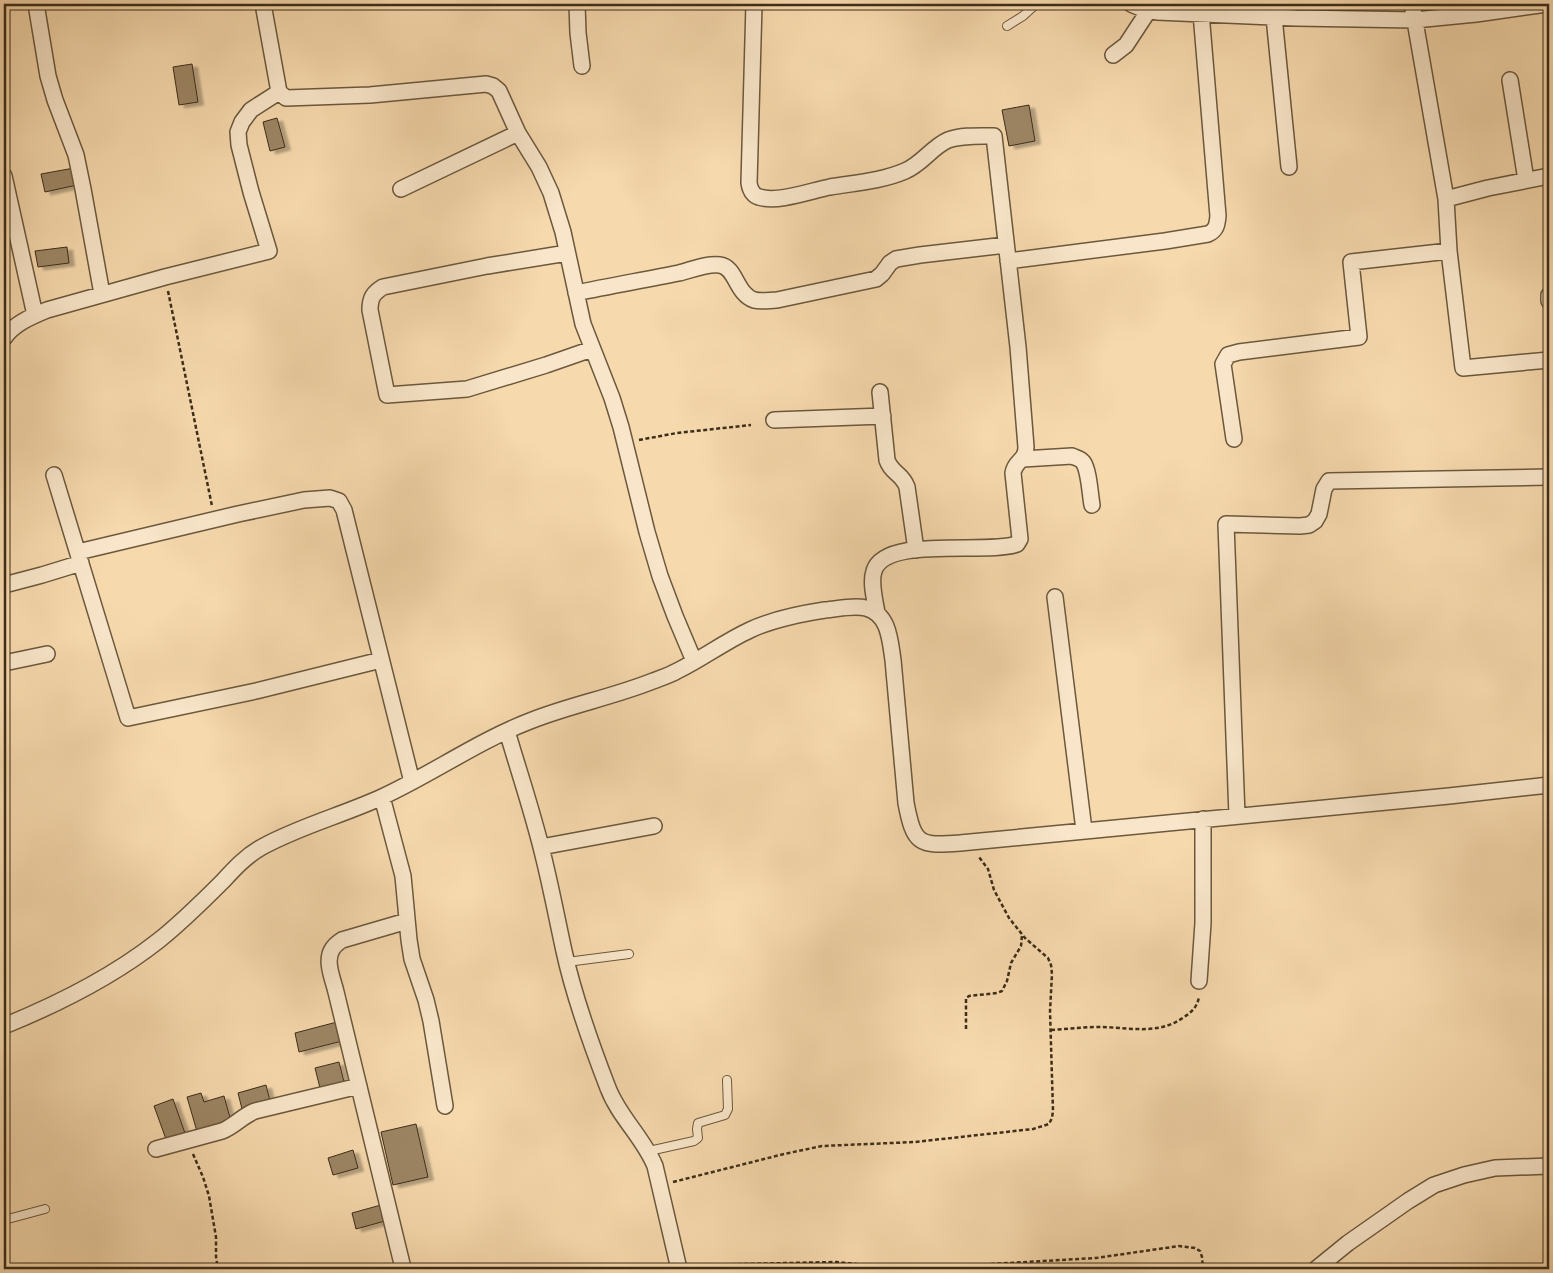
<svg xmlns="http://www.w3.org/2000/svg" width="1553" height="1273" font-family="'Old Standard TT',serif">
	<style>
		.building { fill: #9d8665; stroke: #3d2d18; filter: url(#shadow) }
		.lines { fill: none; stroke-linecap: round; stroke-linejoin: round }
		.lane-casing { stroke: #6b583d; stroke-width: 10 }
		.street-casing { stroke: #6b583d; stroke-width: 18 }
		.path { stroke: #3d2d18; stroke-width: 2.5; stroke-dasharray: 4 2.5; stroke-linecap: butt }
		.lane { stroke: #f9e6ca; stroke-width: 8 }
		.street { stroke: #f9e6ca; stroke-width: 15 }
	</style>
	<defs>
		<filter id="shadow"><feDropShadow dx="5.5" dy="3" stdDeviation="1" flood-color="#0004"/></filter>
	</defs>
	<rect width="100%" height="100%" fill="#f6d9ad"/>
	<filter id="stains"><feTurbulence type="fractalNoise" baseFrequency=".004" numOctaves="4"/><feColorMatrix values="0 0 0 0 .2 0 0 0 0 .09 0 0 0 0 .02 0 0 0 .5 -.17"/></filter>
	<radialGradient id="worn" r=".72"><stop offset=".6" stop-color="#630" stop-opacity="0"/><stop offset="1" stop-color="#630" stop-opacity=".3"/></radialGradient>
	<!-- building -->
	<path class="building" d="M 192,64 L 198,102 L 179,105 L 173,67 Z
		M 1029,105 L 1035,141 L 1009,146 L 1002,110 Z
		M 277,118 L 285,147 L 270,151 L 263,122 Z
		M 74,168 L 77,185 L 45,192 L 41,174 Z
		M 67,247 L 69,263 L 38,267 L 35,251 Z
		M 337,1022 L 342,1041 L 299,1052 L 295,1033 Z
		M 339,1062 L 345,1086 L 321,1092 L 315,1068 Z
		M 266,1085 L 270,1101 L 242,1109 L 238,1093 Z
		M 201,1093 L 204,1102 L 224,1096 L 232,1125 L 198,1135 L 187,1097 Z
		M 173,1099 L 186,1136 L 167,1142 L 154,1106 Z
		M 416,1124 L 428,1177 L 393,1185 L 381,1132 Z
		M 353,1150 L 358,1168 L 333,1175 L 328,1158 Z
		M 381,1205 L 385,1221 L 356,1229 L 352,1213 Z"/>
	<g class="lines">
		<defs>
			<path id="lane" d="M 1007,26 L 1023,16 L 1036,4
				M 567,962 L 629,954
				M 649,1151 L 694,1141 L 698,1138 L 697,1129 L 698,1123 L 725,1115 L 728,1109 L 727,1080
				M 4,1220 L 45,1209"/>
			<path id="street" d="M 36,4 L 48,76 L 55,100 L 76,155 L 83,189 L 102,294
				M 263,4 L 279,92 L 286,98 L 370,95 L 486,84 L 493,86 L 499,91 L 518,133 L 539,167 L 551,193 L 563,232 L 583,324 L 612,398 L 621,427 L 647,532 L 660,576 L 675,616 L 694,661
				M 577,4 L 578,33 L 582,66
				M 754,4 L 749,183 C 750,189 752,195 759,197 C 778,203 810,191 830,187 C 854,183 882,181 905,171 C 922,164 932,147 948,140 C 962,135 979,136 994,136 L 1018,347 L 1026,447 C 1026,461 1015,460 1013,473 L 1020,539 L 1017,544 C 988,555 885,535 874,571 C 870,583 875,600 877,613
				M 1131,4 L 1143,9 L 1157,12 L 1296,18 L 1415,20 L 1476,14 L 1547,4
				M 1412,4 L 1446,199 L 1449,251 L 1463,368 L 1549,360
				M 1274,17 L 1289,167
				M 1113,55 L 1126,45 L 1149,10
				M 1510,80 L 1526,180
				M 4,176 L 35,315
				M 401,189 L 518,133
				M 1446,199 L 1488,188 L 1549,176
				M 567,253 L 487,266 L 383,287 C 373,293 370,298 370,310 L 387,395 L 467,389 L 546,365 L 592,349
				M 1008,261 L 1165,241 L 1208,234 C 1217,230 1217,224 1218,216 L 1201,13
				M 576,293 C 610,286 644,280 679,273 C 691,270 708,263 720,265 C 736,267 736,294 754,300 C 761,302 770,300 777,300 L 876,279 L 882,274 L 890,263 L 896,259 L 920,255 L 1006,245
				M 1549,295 L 1549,301
				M 4,338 C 14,324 30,317 47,310 L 165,277 L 269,251 L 251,192 L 239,145 L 238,132 L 242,122 L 251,110 L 279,92
				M 880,392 L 887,460 C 891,473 902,473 907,487 L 916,550
				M 774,420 L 883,416
				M 1234,439 L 1223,364 L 1228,355 L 1239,352 L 1359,337 L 1351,262 L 1449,251
				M 1023,459 L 1072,456 C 1076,458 1080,458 1083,462 C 1089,470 1090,494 1092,505
				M 54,475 L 128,718 L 256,691 L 381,660
				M 78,552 L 238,514 L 304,500 L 330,498 L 339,501 L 344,510 L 412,782
				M 4,585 L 42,575 L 81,563
				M 1055,597 L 1084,830
				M 4,663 L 47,654
				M 507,731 C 519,772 533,813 543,855 C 551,887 557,919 564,951 C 574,997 591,1044 608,1088 C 619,1117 643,1137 655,1166 L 679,1269
				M 382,797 L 403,876 L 409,940 L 412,959 L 426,1000 L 431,1021 L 445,1106
				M 1237,816 L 1226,524 L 1300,526 L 1309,525 L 1315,521 L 1319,514 L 1324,489 L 1329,481 L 1549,477
				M 541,847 L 654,826
				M 1199,981 L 1203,923 L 1203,819
				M 4,1026 C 58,1004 111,978 158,941 C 181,923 202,902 223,881 C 235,868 246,856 262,847 C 300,826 343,815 382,797 C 432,774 478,741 530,721 C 570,705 613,697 653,681 C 661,678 670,675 677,671 C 702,659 724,642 750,630 C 773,619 799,614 825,610 C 838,609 853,605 866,608 C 889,614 890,640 893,660 L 906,803 C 914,845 919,846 960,843 L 1449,796 L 1549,785
				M 156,1149 L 222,1131 C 235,1126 242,1116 255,1111 L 359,1086
				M 403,1268 L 336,992 C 333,979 324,960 333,948 C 335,945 339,942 342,940 L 407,921
				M 1316,1269 L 1348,1243 L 1408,1201 L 1434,1185 L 1464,1175 L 1495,1168 L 1549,1166"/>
		</defs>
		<!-- lane casing -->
		<use href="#lane" class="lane-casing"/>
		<!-- street casing -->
		<use href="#street" class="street-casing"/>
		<!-- path -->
		<path class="path" d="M 168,291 L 212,506
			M 639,440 L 677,433 L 751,425
			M 966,1029 L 966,998 L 969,996 L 997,993 L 1002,991 L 1007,981 L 1011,963 L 1021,946 L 1022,935
			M 1051,1030 C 1067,1029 1082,1027 1098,1027 C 1127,1027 1158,1036 1184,1017 C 1192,1012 1198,1006 1199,996
			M 193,1154 L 203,1177 L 209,1196 L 216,1237 L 216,1257 L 218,1269
			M 673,1182 L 784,1154 L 822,1146 L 915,1142 L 1033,1129 L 1049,1124 L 1052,1118 L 1053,1111 L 1050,1011 L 1052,974 L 1051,965 L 1048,958 L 1025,938 L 1009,918 L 994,890 L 988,869 L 979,857
			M 692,1265 L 836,1262 L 876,1266 L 973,1265 L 1096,1258 L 1179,1246 L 1195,1248 L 1200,1251 L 1202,1257 L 1203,1269"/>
		<!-- lane -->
		<use href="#lane" class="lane"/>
		<!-- street -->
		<use href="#street" class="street"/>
	</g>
	<!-- margin -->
	<rect width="1553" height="1273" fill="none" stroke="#f6d9ad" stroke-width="20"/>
	<rect x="5" y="5" width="1543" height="1263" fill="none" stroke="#3d2d18" stroke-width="2.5"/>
	<rect x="10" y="10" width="1533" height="1253" fill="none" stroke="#3d2d18"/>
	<rect width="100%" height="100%" filter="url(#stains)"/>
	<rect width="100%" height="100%" fill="url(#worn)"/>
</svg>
